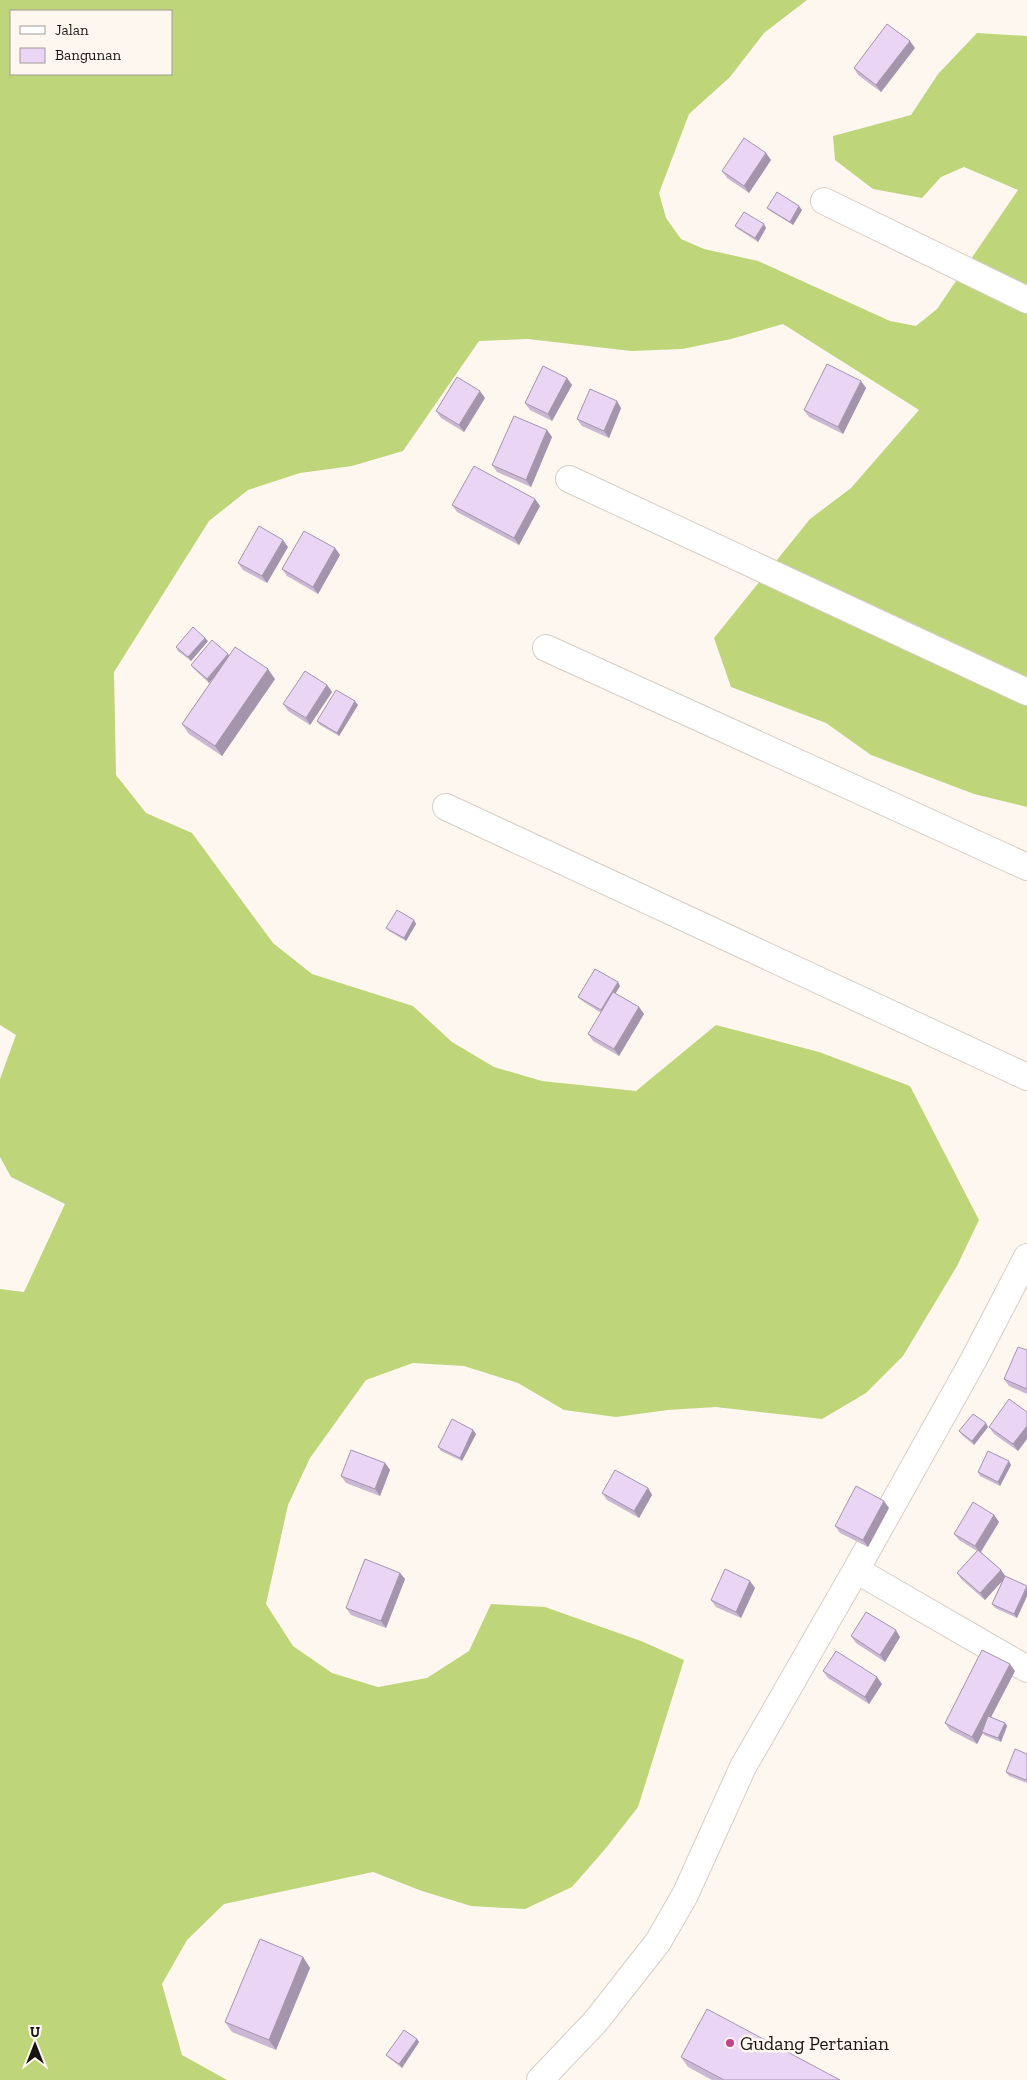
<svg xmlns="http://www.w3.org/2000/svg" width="1027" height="2080" font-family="'Zilla Slab',serif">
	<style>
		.forest { fill: #bed579; fill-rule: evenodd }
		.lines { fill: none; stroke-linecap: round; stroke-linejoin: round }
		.street-casing { stroke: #d7cec6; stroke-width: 28 }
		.street { stroke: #fff; stroke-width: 26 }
		.wall { fill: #c9b7d3 }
		.shaded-wall { fill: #a495ac }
		.building { fill: #ead5f5; stroke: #a495ac }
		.poi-dot { fill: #c3428b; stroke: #fef7f0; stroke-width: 2 }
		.labels { text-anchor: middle; stroke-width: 5; stroke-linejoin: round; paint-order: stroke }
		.poi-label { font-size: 19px; fill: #161310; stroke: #fef7f0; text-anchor: start }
	</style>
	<rect width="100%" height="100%" fill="#fef7f0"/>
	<!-- forest -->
	<path class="forest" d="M 0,0 L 807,0 L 764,33 L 730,77 L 689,114 L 659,193 L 666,218 L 681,239 L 704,249 L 758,261 L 890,321 L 916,326 L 937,309 L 1018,190 L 964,167 L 941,177 L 922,198 L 873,189 L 835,160 L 833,136 L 911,115 L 938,74 L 977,33 L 1027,36 L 1027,807 L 974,794 L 871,755 L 826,723 L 731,687 L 714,638 L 810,519 L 851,488 L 919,410 L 783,324 L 731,339 L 682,349 L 631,351 L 528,339 L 479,341 L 403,451 L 352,466 L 300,473 L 248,490 L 209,521 L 114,672 L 116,775 L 146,813 L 192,833 L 273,943 L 312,974 L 413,1006 L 452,1042 L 494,1067 L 542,1081 L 636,1091 L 716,1025 L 819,1052 L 910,1086 L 979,1220 L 957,1266 L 903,1356 L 866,1393 L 822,1419 L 716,1407 L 668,1410 L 616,1417 L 564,1410 L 518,1383 L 464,1366 L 413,1363 L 366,1380 L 310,1458 L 288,1505 L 266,1604 L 293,1646 L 332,1673 L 378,1687 L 427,1678 L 469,1651 L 491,1604 L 545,1607 L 641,1641 L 684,1660 L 638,1807 L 606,1848 L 572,1887 L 525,1909 L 471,1906 L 422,1891 L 373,1872 L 224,1904 L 187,1940 L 162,1984 L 182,2055 L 227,2080 L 0,2080 L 0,1289 L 24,1292 L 65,1204 L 11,1177 L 0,1157 L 0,1079 L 16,1035 L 0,1025 ZM 11,11 L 171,11 L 171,74 L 11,74 Z"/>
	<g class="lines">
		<defs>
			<path id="street" d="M 824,201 L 1027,300
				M 569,479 L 1027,692
				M 546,648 L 1027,867
				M 446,807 L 1027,1077
				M 856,1570 L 1027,1669
				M 540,2080 L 596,2021 L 658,1942 L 685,1895 L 743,1767 L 856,1570 L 973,1361 L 1027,1257"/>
		</defs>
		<!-- street casing -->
		<use href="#street" class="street-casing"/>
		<!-- street -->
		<use href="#street" class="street"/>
	</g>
	<!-- wall -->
	<path class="wall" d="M 915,48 L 881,92 L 858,75 L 854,68 Z
		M 766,153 L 771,160 L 749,193 L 727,178 L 722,171 Z
		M 767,208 L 802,210 L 793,225 L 770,211 Z
		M 735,226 L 766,228 L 758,242 L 738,229 Z
		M 567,378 L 572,385 L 552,421 L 530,410 L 525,403 Z
		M 866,388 L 843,434 L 809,417 L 804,410 Z
		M 485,398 L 464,432 L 441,418 L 436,411 Z
		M 621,408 L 609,438 L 582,426 L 577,419 Z
		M 547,430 L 552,437 L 531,487 L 497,472 L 492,465 Z
		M 535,499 L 540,506 L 519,545 L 457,512 L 452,505 Z
		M 288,547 L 267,583 L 243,570 L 238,563 Z
		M 335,548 L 340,555 L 318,594 L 287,576 L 282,569 Z
		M 208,641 L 191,661 L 178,651 L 176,647 Z
		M 229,655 L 275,679 L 222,756 L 189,734 L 182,724 L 215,676 L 209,683 L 193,668 L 191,665 Z
		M 327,685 L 332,692 L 310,725 L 288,711 L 283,704 Z
		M 358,705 L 339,736 L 320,725 L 317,721 Z
		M 414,920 L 416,924 L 406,941 L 389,931 L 386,928 Z
		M 618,982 L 620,986 L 615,993 L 639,1007 L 644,1014 L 619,1056 L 593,1041 L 588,1034 L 601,1013 L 581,1000 L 578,997 Z
		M 1027,1350 L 1027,1394 L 1009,1386 L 1004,1379 Z
		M 1027,1412 L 1018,1451 L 994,1434 L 989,1427 Z
		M 988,1427 L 974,1445 L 962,1435 L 959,1431 Z
		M 473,1430 L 476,1434 L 462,1461 L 441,1451 L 438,1447 Z
		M 385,1463 L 390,1470 L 380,1496 L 346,1483 L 341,1476 Z
		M 1011,1465 L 1000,1486 L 980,1476 L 978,1472 Z
		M 648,1488 L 652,1495 L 639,1518 L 607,1500 L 602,1493 Z
		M 889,1508 L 868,1547 L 840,1533 L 835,1526 Z
		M 994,1515 L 999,1522 L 981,1552 L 1001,1570 L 1005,1576 L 1027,1586 L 1027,1596 L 1017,1618 L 995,1608 L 992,1604 L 1003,1579 L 985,1600 L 962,1580 L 957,1573 L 977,1551 L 959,1540 L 954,1534 Z
		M 400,1573 L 405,1579 L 386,1628 L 351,1615 L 346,1608 Z
		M 755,1588 L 741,1618 L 716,1607 L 711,1600 Z
		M 851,1636 L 900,1637 L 885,1662 L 856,1643 Z
		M 823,1671 L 882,1684 L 869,1704 L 828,1678 Z
		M 1015,1671 L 991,1717 L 1005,1723 L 1007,1726 L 1001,1742 L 984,1735 L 983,1733 L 977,1744 L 950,1730 L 945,1723 Z
		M 1027,1754 L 1027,1783 L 1009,1776 L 1006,1772 Z
		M 303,1957 L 310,1968 L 276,2050 L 232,2032 L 225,2022 Z
		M 417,2039 L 419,2042 L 402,2068 L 389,2058 L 386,2055 Z
		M 681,2057 L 840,2080 L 712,2080 L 688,2067 Z"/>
	<!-- shaded-wall -->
	<path class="shaded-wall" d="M 910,41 L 915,48 L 881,92 L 876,85 Z
		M 766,153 L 771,160 L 749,193 L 744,186 Z
		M 799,206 L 802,210 L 793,225 L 790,222 Z
		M 764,224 L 766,228 L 758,242 L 755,238 Z
		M 567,378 L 572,385 L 552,421 L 548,414 Z
		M 861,381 L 866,388 L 843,434 L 838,427 Z
		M 480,391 L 485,398 L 464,432 L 459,425 Z
		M 617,401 L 621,408 L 609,438 L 604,431 Z
		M 547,430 L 552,437 L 531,487 L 526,480 Z
		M 535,499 L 540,506 L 519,545 L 514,538 Z
		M 283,540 L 288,547 L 267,583 L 262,576 Z
		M 335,548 L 340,555 L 318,594 L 313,587 Z
		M 205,638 L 208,641 L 191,661 L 188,657 Z
		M 228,654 L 231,658 L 209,683 L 207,679 Z
		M 268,669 L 275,679 L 222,756 L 215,746 Z
		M 327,685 L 332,692 L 310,725 L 306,718 Z
		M 355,701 L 358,705 L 339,736 L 337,733 Z
		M 414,920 L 416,924 L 406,941 L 404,938 Z
		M 618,982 L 620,986 L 603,1014 L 601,1010 Z
		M 639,1007 L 644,1014 L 619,1056 L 614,1049 Z
		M 986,1423 L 988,1427 L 974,1445 L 972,1441 Z
		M 1027,1426 L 1027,1439 L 1018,1451 L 1013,1444 Z
		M 473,1430 L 476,1434 L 462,1461 L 460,1458 Z
		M 1009,1461 L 1011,1465 L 1000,1486 L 998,1482 Z
		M 385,1463 L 390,1470 L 380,1496 L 375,1489 Z
		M 648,1488 L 652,1495 L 639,1518 L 634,1511 Z
		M 884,1501 L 889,1508 L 868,1547 L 863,1540 Z
		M 994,1515 L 999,1522 L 980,1553 L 975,1546 Z
		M 1001,1570 L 1006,1577 L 985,1600 L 980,1593 Z
		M 400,1573 L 405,1579 L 386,1628 L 381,1621 Z
		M 750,1581 L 755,1588 L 741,1618 L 736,1612 Z
		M 1027,1587 L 1027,1596 L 1017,1618 L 1014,1614 Z
		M 896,1630 L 900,1637 L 885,1662 L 880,1655 Z
		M 1010,1664 L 1015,1671 L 977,1744 L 972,1737 Z
		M 877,1677 L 882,1684 L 869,1704 L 865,1697 Z
		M 1005,1723 L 1007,1726 L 1001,1742 L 998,1738 Z
		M 303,1957 L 310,1968 L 276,2050 L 269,2040 Z
		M 417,2039 L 419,2042 L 402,2068 L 399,2064 Z"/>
	<!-- building -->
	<path class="building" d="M 887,24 L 910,41 L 876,85 L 854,68 Z
		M 744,138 L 766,153 L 744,186 L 722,171 Z
		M 777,192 L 799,206 L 790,222 L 767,208 Z
		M 744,212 L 764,224 L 755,238 L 735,226 Z
		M 827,364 L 861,381 L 838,427 L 804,410 Z
		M 543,366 L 567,378 L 548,414 L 525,403 Z
		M 457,377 L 480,391 L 459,425 L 436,411 Z
		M 590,389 L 617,401 L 604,431 L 577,419 Z
		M 514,416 L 547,430 L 526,480 L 492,465 Z
		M 474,466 L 535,499 L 514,538 L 452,505 Z
		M 259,526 L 283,540 L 262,576 L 238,563 Z
		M 304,531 L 335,548 L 313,587 L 282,569 Z
		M 193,627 L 205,638 L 188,657 L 176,647 Z
		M 212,640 L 228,654 L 207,679 L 191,665 Z
		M 235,647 L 268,669 L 215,746 L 182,724 Z
		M 305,671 L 327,685 L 306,718 L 283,704 Z
		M 336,690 L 355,701 L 337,733 L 317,721 Z
		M 397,910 L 414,920 L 404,938 L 386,928 Z
		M 595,969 L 618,982 L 601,1010 L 578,997 Z
		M 613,992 L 639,1007 L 614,1049 L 588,1034 Z
		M 1018,1347 L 1027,1350 L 1027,1389 L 1004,1379 Z
		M 1009,1399 L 1027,1412 L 1027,1426 L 1013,1444 L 989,1427 Z
		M 973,1414 L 986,1423 L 972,1441 L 959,1431 Z
		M 452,1419 L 473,1430 L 460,1458 L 438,1447 Z
		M 351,1450 L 385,1463 L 375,1489 L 341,1476 Z
		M 988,1451 L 1009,1461 L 998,1482 L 978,1472 Z
		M 615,1470 L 648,1488 L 634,1511 L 602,1493 Z
		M 856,1486 L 884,1501 L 863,1540 L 835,1526 Z
		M 973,1502 L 994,1515 L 975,1546 L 954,1534 Z
		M 978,1550 L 1001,1570 L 980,1593 L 957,1573 Z
		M 365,1559 L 400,1573 L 381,1621 L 346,1608 Z
		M 725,1569 L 750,1581 L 736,1612 L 711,1600 Z
		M 1005,1576 L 1027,1586 L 1014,1614 L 992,1604 Z
		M 866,1612 L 896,1630 L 880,1655 L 851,1636 Z
		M 982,1650 L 1010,1664 L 972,1737 L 945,1723 Z
		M 836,1651 L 877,1677 L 865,1697 L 823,1671 Z
		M 988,1716 L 1005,1723 L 998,1738 L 982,1732 Z
		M 1015,1749 L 1027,1754 L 1027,1778 L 1026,1780 L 1006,1772 Z
		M 260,1939 L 303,1957 L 269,2040 L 225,2022 Z
		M 707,2009 L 840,2080 L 724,2080 L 681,2057 Z
		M 404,2030 L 417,2039 L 399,2064 L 386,2055 Z"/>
	<!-- markers -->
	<circle class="poi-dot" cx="730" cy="2043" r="5"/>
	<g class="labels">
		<!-- poi labels -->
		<g class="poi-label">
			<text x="740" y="2050">Gudang Pertanian</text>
		</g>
	</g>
	<!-- legend -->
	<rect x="10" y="10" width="162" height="65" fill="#fef7f0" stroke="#a19c96"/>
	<rect x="20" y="26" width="25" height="8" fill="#ffffff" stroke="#a19c96"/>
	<text x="55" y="35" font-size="15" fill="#161310">Jalan</text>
	<rect x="20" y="48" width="25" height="15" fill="#ead5f5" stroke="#a19c96"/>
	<text x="55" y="60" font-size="15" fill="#161310">Bangunan</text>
	<!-- north arrow -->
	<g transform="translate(35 2045)" stroke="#fef7f0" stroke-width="4" paint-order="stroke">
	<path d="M0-4L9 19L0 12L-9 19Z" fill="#161310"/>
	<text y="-8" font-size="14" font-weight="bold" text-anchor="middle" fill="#161310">U</text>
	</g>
</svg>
